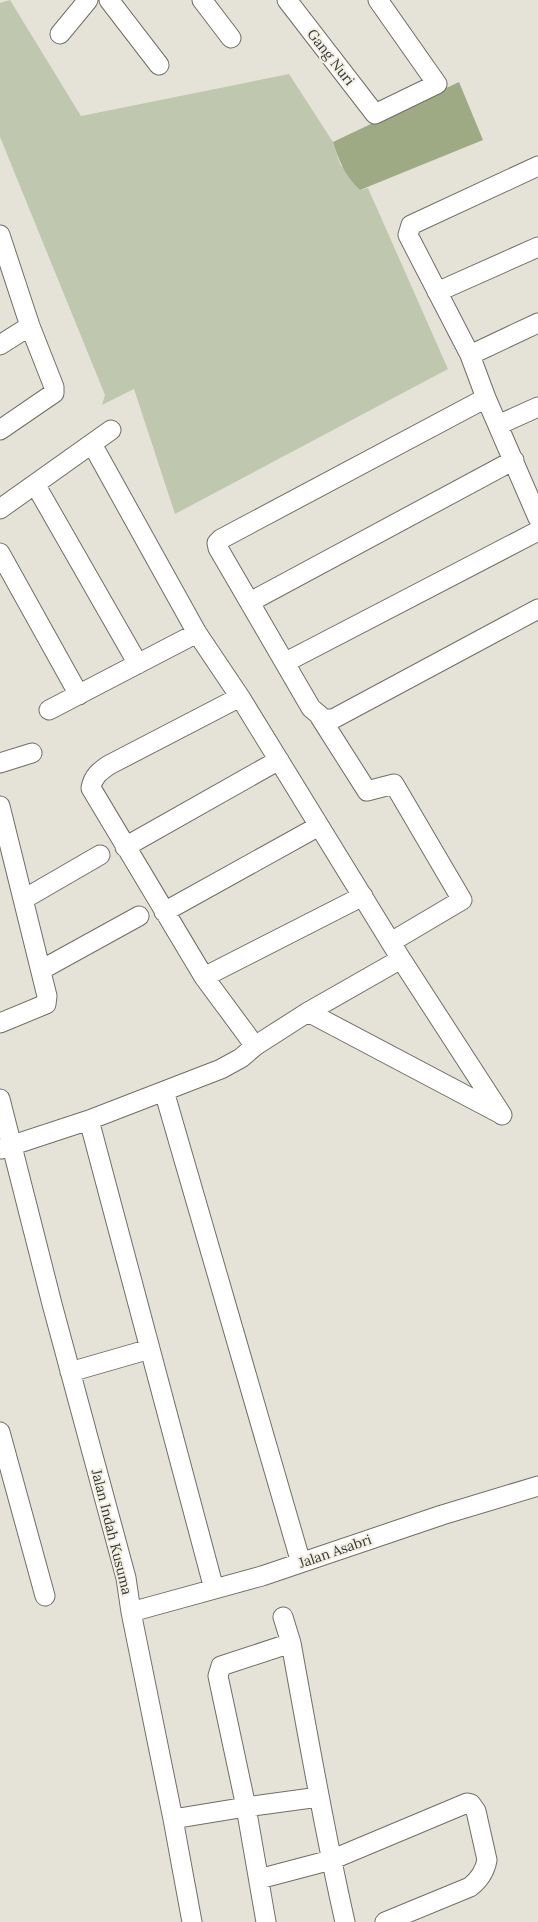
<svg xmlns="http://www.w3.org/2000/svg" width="538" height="1922" font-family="Lora,serif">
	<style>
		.green { fill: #bfc8af }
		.forest { fill: #9daa83 }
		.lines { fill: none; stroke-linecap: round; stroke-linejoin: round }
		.minor-casing { stroke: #706e65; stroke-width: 21 }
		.minor { stroke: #fff; stroke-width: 19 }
		.labels { text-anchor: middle; stroke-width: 4; stroke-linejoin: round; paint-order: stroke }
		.street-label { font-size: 14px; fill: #373632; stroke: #f2f0e5 }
	</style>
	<rect width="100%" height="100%" fill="#e5e3d8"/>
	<!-- green -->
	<path class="green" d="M 10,0 L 81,116 L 289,74 L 333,142 L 340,164 L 360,190 L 368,188 L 448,369 L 175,514 L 134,389 L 102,405 L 105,395 L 0,137 L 0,3 Z"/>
	<!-- forest -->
	<path class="forest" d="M 459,82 L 483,140 L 360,190 C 345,176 339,161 333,142 Z"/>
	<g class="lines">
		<defs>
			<path id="minor" d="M 109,0 L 159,65
				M 202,0 L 231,38
				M 287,0 L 375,114 L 437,84 L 378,0
				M 60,34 L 88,0
				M 538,166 L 411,225 L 408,235 L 470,355 L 486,398 L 538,518
				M 0,235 L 30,326 L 54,387 L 54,393 L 0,430
				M 437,292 L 538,247
				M 0,345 L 30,326
				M 470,355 L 538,323
				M 486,398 L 221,539 L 217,543 L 218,548 L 311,708 L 324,719 L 333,719 L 538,609
				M 498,425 L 538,407
				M 92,444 L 197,633 L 240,697 L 401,959 L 502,1115
				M 35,484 L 138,664
				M 0,509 L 111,430
				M 0,553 L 79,695
				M 250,602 L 514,460
				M 286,662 L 538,531
				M 240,697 L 109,765 C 100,771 93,776 91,788 L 204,977 L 255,1046
				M 49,710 L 197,633
				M 320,717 L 367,791 L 394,784 L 462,900 L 391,942
				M 0,763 L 32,753
				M 0,806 L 47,996 L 46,1004 L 0,1023
				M 125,847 L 279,760
				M 24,899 L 100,855
				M 164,912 L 319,826
				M 41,970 L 139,916
				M 204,977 L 363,896
				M 308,1012 L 501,1114
				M 164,1091 L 301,1563
				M 0,1099 L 52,1304 L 126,1578 L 131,1612 L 173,1819 L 192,1922
				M 89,1120 L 214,1589
				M 1,1149 L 89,1120 L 221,1069 L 241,1058 L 255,1046 L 308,1012 L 401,959
				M 70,1372 L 150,1349
				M 0,1432 L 45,1596
				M 131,1612 L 262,1576 L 442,1515 L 538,1486
				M 283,1617 L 291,1643
				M 319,1797 L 246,1807 L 218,1676 L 221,1666 L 291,1643 C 308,1736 324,1830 345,1922
				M 173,1819 L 246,1807 L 266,1922
				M 259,1879 L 331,1860 L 467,1803 L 471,1804 L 476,1811 L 487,1860 C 485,1871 479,1880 470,1887 L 385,1922"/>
		</defs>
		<!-- minor casing -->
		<use href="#minor" class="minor-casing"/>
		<!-- minor -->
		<use href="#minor" class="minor"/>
	</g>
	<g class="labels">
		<!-- street labels -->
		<g class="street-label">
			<text transform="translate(331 57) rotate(52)" y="5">Gang Nuri</text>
			<text transform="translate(112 1532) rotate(76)" y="5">Jalan Indah Kusuma</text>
			<text transform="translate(335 1551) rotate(-19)" y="5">Jalan Asabri</text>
		</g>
	</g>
</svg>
